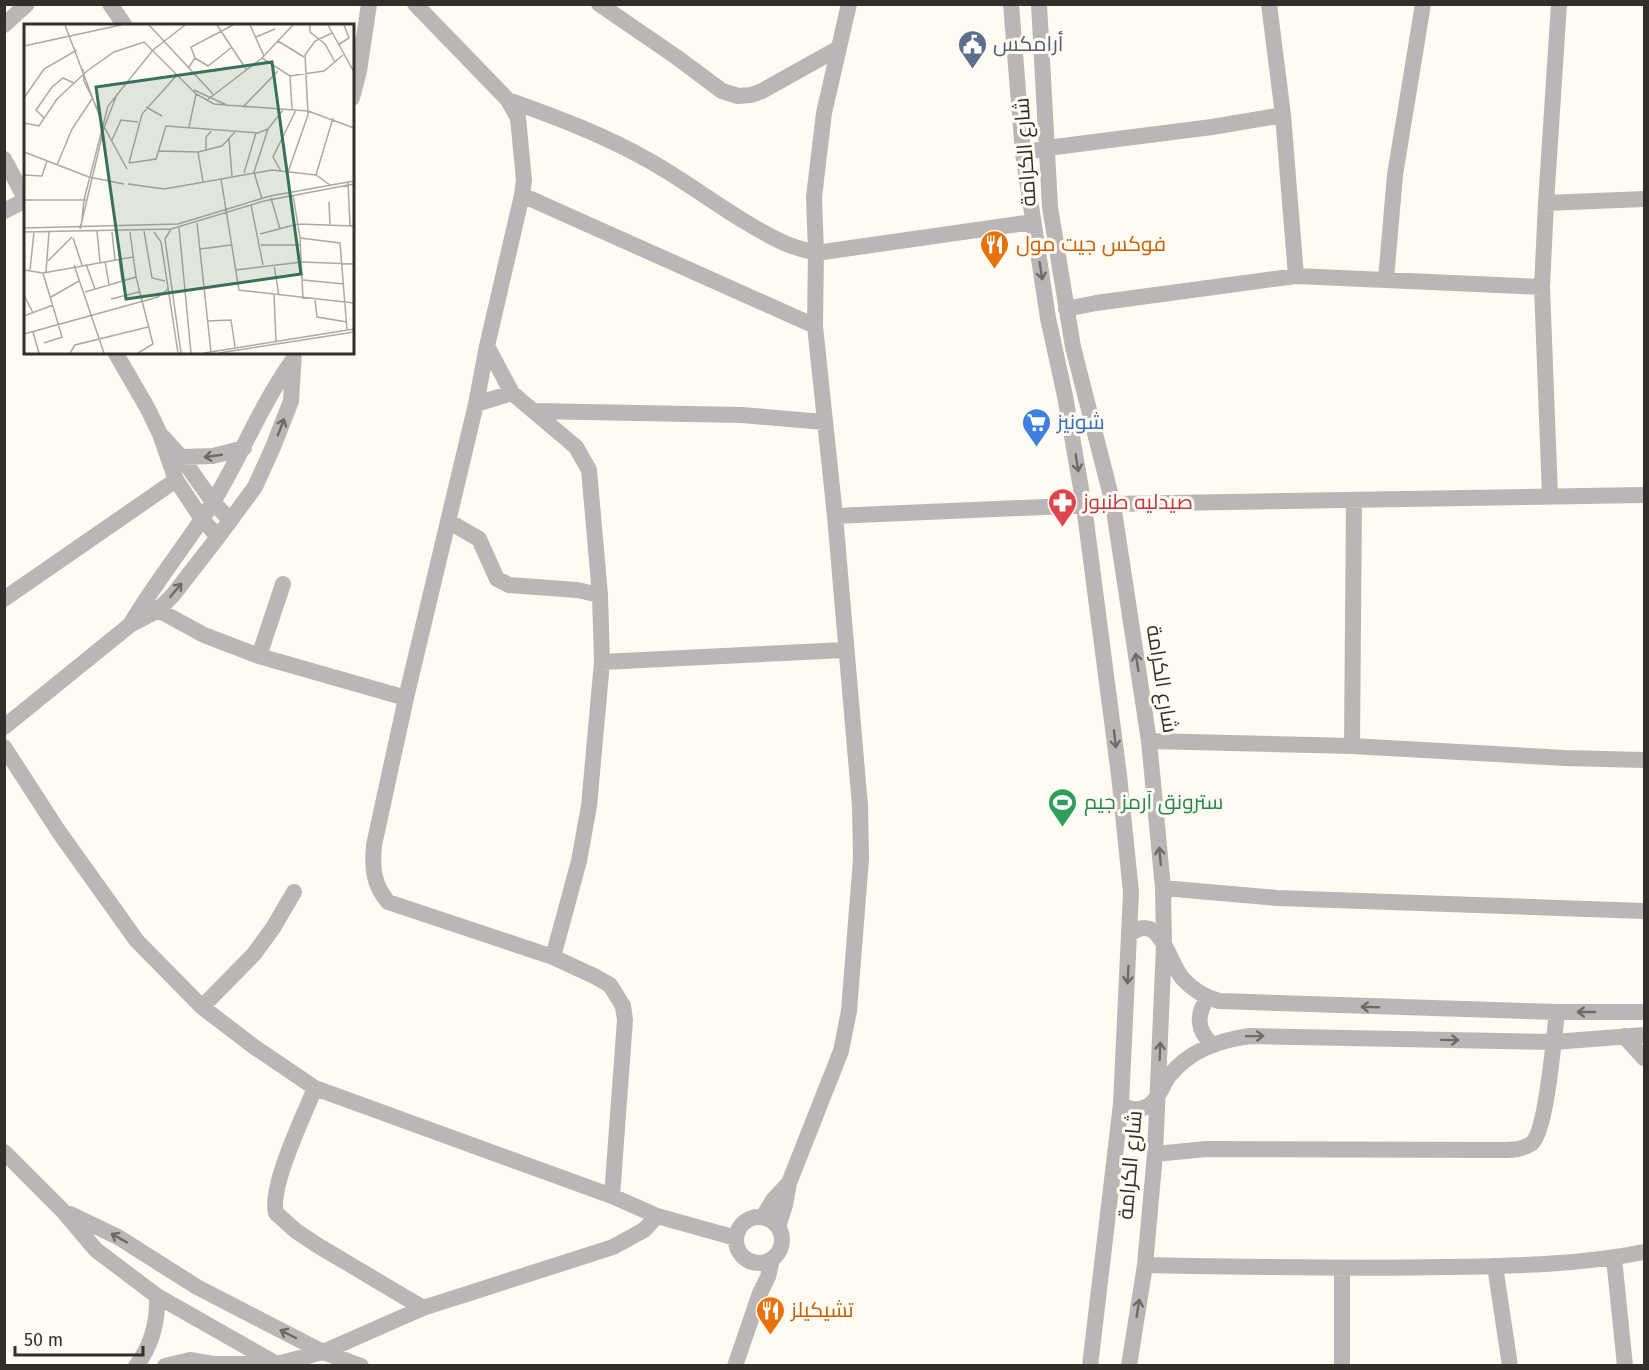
<svg xmlns="http://www.w3.org/2000/svg" width="1649" height="1370" font-family="'Fira Sans',Cairo,sans-serif">
	<style>
		.lines { fill: none; stroke-linecap: round; stroke-linejoin: round }
		.minor { stroke: #bcb5b5; stroke-width: 16 }
		.oneway { stroke: #6f6b69 }
		.labels { text-anchor: middle; stroke-width: 6; stroke-linejoin: round; paint-order: stroke }
		.service-label { font-size: 21px; fill: #4e5e75; stroke: #fffbf2; text-anchor: start }
		.street-label { font-size: 21px; fill: #302f2a; stroke: #fffbf2 }
		.food-label { font-size: 21px; fill: #c56008; stroke: #fffbf2; text-anchor: start }
		.shop-label { font-size: 21px; fill: #366cbe; stroke: #fffbf2; text-anchor: start }
		.health-label { font-size: 21px; fill: #be3a42; stroke: #fffbf2; text-anchor: start }
		.leisure-label { font-size: 21px; fill: #27864d; stroke: #fffbf2; text-anchor: start }
		.inset-road { fill: none; stroke: #aca9a2; stroke-width: 1.5 }
		.view { fill: #36715b; fill-opacity: 0.15; stroke: #36715b; stroke-width: 3 }
		.inset-edge { fill: none; stroke: #302f2a; stroke-width: 3 }
	</style>
	<rect width="100%" height="100%" fill="#fffbf2"/>
	<g class="lines">
		<!-- minor -->
		<path class="minor" d="M 110,4 L 125,26
			M 415,4 L 508,100 L 518,118 L 524,180 L 522,195 L 487,346 L 476,404 L 406,698 L 374,845 C 372,868 373,884 388,902 L 553,957 L 594,976 L 610,985 L 623,1006 L 625,1020 L 612,1196
			M 599,4 L 675,56 L 722,91 L 738,96 L 751,95 L 762,91 L 839,48
			M 1011,4 L 1023,153 L 1048,318 L 1065,396 L 1084,506 L 1119,775 L 1131,892 L 1121,1104 L 1090,1366
			M 1039,4 L 1050,207 L 1073,347 L 1113,504 L 1149,741 L 1163,888 L 1164,945 L 1155,1154 L 1145,1265 L 1129,1366
			M 1269,4 L 1283,115 L 1296,276
			M 4,25 L 27,4
			M 352,98 L 359,71 L 369,4
			M 508,100 C 556,117 604,135 648,160 C 693,185 734,219 782,242 C 792,247 805,250 816,253 L 1033,222
			M 1023,153 L 1047,148 L 1212,127 L 1283,115
			M 4,159 L 26,200
			M 522,195 L 815,326
			M 1546,203 L 1644,199
			M 4,211 L 26,200
			M 1386,279 L 1395,175 L 1423,4
			M 1066,309 L 1096,303 L 1296,276 L 1542,287
			M 487,346 L 512,393 L 576,447 L 589,470 L 600,595 L 602,662 L 589,806 L 579,861 L 553,957
			M 115,352 L 148,409 L 160,434 L 176,480 L 202,519 L 218,537
			M 476,404 L 512,393
			M 534,411 L 742,415 L 824,422
			M 163,437 L 181,457 L 213,502 L 230,520
			M 181,457 L 213,456 L 244,448
			M 1550,496 L 1542,287 L 1546,203 L 1559,4
			M 835,516 L 815,326 L 816,253 L 814,197 L 824,113 L 849,4
			M 448,521 L 479,539 L 497,579 L 509,585 L 577,590 L 600,595
			M 4,599 L 176,480
			M 149,605 L 204,635 L 259,656 L 406,698
			M 130,625 C 155,582 187,544 213,502 C 241,456 261,405 292,361
			M 259,656 L 283,584
			M 602,662 L 845,650
			M 4,727 L 130,625 L 157,611 L 173,595 L 218,537 L 255,487 L 273,447 L 291,401 L 294,352
			M 1149,741 L 1352,746 L 1566,758 L 1644,760
			M 1352,746 L 1354,501
			M 4,747 L 59,832 L 137,941 L 202,1007 L 253,1046 L 315,1088 L 612,1196 L 657,1216 L 736,1238
			M 1163,888 L 1277,898 L 1644,911
			M 1130,934 C 1161,911 1167,961 1183,979 C 1193,990 1205,997 1219,1001 L 1557,1012 L 1644,1012
			M 1208,998 C 1196,1014 1197,1031 1212,1044
			M 202,1007 L 254,954 L 273,928 L 294,892
			M 1624,1036 L 1644,1058
			M 315,1088 C 304,1115 269,1187 276,1213 L 296,1231 L 317,1245 L 423,1308
			M 1121,1104 C 1129,1110 1139,1111 1148,1106 C 1158,1100 1162,1086 1169,1076 C 1190,1050 1219,1040 1250,1036 L 1554,1042 L 1644,1035
			M 4,1152 L 63,1211 L 96,1250 L 157,1296 L 275,1363
			M 1155,1154 L 1206,1149 L 1501,1150 C 1511,1150 1523,1150 1532,1143 C 1547,1130 1554,1035 1557,1012
			M 70,1214 L 118,1237 L 197,1287 L 323,1352 L 361,1366
			M 763,1217 L 773,1200 L 789,1183
			M736 1240a23 23 0 1 1 46 0a23 23 0 1 1-46 0Z
			M 778,1227 L 785,1205 L 789,1183 L 841,1051 L 849,1011 L 861,859 L 860,806 L 835,516 L 1113,504 L 1644,495
			M 1614,1258 L 1625,1366
			M 1145,1265 C 1245,1267 1345,1269 1445,1267 C 1511,1266 1579,1265 1644,1252
			M 1495,1266 L 1510,1366
			M 1342,1269 L 1342,1366
			M 136,1366 C 152,1345 158,1322 157,1296
			M 165,1366 L 190,1360 L 213,1364 L 277,1364 L 323,1352 L 423,1308 L 613,1247 L 644,1230 L 657,1216
			M 735,1366 L 760,1293 L 768,1277 L 772,1259"/>
	</g>
	<!-- one-way arrows -->
	<defs><path id="oneway-shaft" d="M-6 0H5M1.5-3L5.5 0L1.5 3" fill="none" stroke-width="1.6" stroke-linecap="round" stroke-linejoin="round" transform="scale(1.5)"/></defs>
	<g class="oneway">
		<use href="#oneway-shaft" transform="translate(1041 271) rotate(81)"/>
		<use href="#oneway-shaft" transform="translate(281 427) rotate(-69)"/>
		<use href="#oneway-shaft" transform="translate(213 456) rotate(172)"/>
		<use href="#oneway-shaft" transform="translate(1077 463) rotate(81)"/>
		<use href="#oneway-shaft" transform="translate(176 590) rotate(-50)"/>
		<use href="#oneway-shaft" transform="translate(1137 662) rotate(-99)"/>
		<use href="#oneway-shaft" transform="translate(1115 739) rotate(83)"/>
		<use href="#oneway-shaft" transform="translate(1160 856) rotate(-95)"/>
		<use href="#oneway-shaft" transform="translate(1128 975) rotate(93)"/>
		<use href="#oneway-shaft" transform="translate(1370 1007) rotate(-178)"/>
		<use href="#oneway-shaft" transform="translate(1586 1012) rotate(180)"/>
		<use href="#oneway-shaft" transform="translate(1255 1036) rotate(-1)"/>
		<use href="#oneway-shaft" transform="translate(1450 1040) rotate(1)"/>
		<use href="#oneway-shaft" transform="translate(1160 1051) rotate(-88)"/>
		<use href="#oneway-shaft" transform="translate(119 1238) rotate(-151)"/>
		<use href="#oneway-shaft" transform="translate(1138 1308) rotate(-81)"/>
		<use href="#oneway-shaft" transform="translate(288 1334) rotate(-153)"/>
	</g>
	<!-- icons -->
	<defs>
		<symbol id="civic-pin" viewBox="-11 -11 22 30"><path d="M0 17L-7.5 6A9.5 9.5 0 1 1 7.5 6Z" fill="#5c6f8a" stroke="#fffbf2"/><path d="M-.6-6.5H3V-4.5H.6V-3L4-1V1h2V6H-6V1h2V-1L-.6-3ZM-1.2 2.5V6h2.4V2.5Z" fill="#fff"/></symbol>
		<symbol id="restaurant-pin" viewBox="-11 -11 22 30"><path d="M0 17L-7.5 6A9.5 9.5 0 1 1 7.5 6Z" fill="#e8710a" stroke="#fffbf2"/><path d="M-5-6h1v4h1v-4h1v4h1v-4h1v5L-1.5 .5V6h-2V.5L-5-1ZM5-6V6H3V1.5H1.5Q1.5-4 5-6Z" fill="#fff"/></symbol>
		<symbol id="supermarket-pin" viewBox="-11 -11 22 30"><path d="M0 17L-7.5 6A9.5 9.5 0 1 1 7.5 6Z" fill="#3f7fe0" stroke="#fffbf2"/><path d="M-6-5.5h2.5l.6 2H6L4.5 2H-2.5L-4.4-4H-6ZM-1.5 3.2a1.3 1.3 0 1 0 .1 0ZM3 3.2a1.3 1.3 0 1 0 .1 0Z" fill="#fff"/></symbol>
		<symbol id="pharmacy-pin" viewBox="-11 -11 22 30"><path d="M0 17L-7.5 6A9.5 9.5 0 1 1 7.5 6Z" fill="#e0444e" stroke="#fffbf2"/><path d="M-2-6h4v4h4v4h-4v4h-4v-4h-4v-4h4Z" fill="#fff"/></symbol>
		<symbol id="stadium-pin" viewBox="-11 -11 22 30"><path d="M0 17L-7.5 6A9.5 9.5 0 1 1 7.5 6Z" fill="#2e9e5b" stroke="#fffbf2"/><path d="M0-5a6.5 5 0 1 0 0 10a6.5 5 0 1 0 0-10ZM-3.5-1.8h7v3.6h-7Z" fill="#fff"/></symbol>
	</defs>
	<g fill-rule="evenodd">
		<use href="#civic-pin" x="956" y="28" width="33" height="45"/>
		<use href="#restaurant-pin" x="978" y="228" width="33" height="45"/>
		<use href="#supermarket-pin" x="1020" y="406" width="33" height="45"/>
		<use href="#pharmacy-pin" x="1046" y="486" width="33" height="45"/>
		<use href="#stadium-pin" x="1046" y="786" width="33" height="45"/>
		<use href="#restaurant-pin" x="754" y="1294" width="33" height="45"/>
	</g>
	<g class="labels">
		<!-- service labels -->
		<g class="service-label">
			<text x="993" y="51">أرامكس</text>
		</g>
		<!-- street labels -->
		<g class="street-label">
			<text transform="translate(1025 152) rotate(-94)" y="7">شارع الكرامة</text>
			<text transform="translate(1162 679) rotate(81)" y="7">شارع الكرامة</text>
			<text transform="translate(1130 1165) rotate(-85)" y="7">شارع الكرامة</text>
		</g>
		<!-- food labels -->
		<g class="food-label">
			<text x="1016" y="251">فوكس جيت مول</text>
			<text x="791" y="1317">تشيكيلز</text>
		</g>
		<!-- shop labels -->
		<g class="shop-label">
			<text x="1057" y="429">شونيز</text>
		</g>
		<!-- health labels -->
		<g class="health-label">
			<text x="1083" y="509">صيدليه طنبوز</text>
		</g>
		<!-- leisure labels -->
		<g class="leisure-label">
			<text x="1084" y="809">سترونق آرمز جيم</text>
		</g>
	</g>
	<!-- overview -->
	<g transform="translate(24 24)">
		<rect width="330" height="330" fill="#fffbf2"/>
		<path class="inset-road" d="M 41,1 L 78,99 L 103,145M 125,1 L 189,70M 193,1 L 222,45M 226,1 L 240,32M 286,1 L 286,8 L 301,20 L 311,38M 304,1 L 330,48M 232,13 L 251,5M 254,17 L 280,33M 314,21 L 325,14 L 320,1M 0,22 L 97,1M 171,34 L 184,42 L 207,24M 238,34 L 266,52 L 300,47 L 319,31M 165,43 L 171,34 L 167,23 L 209,1M 59,45 L 60,57 L 76,90M 266,52 L 268,85M 170,66 L 205,82M 0,74 L 20,45 L 53,26M 183,76 L 238,34 L 269,1M 122,83 L 138,92M 219,83 L 254,47M 20,94 L 12,86 L 28,63 L 39,54 L 50,59M 0,99 L 15,102 L 33,75 L 63,47 L 90,28 L 120,18 L 172,70 L 190,80 L 284,87 L 330,104M 165,103 L 172,70M 205,115 L 208,152M 88,116 L 97,96 L 114,98M 182,126 L 182,113 L 189,105M 135,127 L 174,128 L 198,122 L 211,108M 0,128 L 65,153 L 100,160M 174,128 L 179,158M 105,139 L 132,135 L 142,102 L 234,109 L 244,105 L 259,86M 105,139 L 118,90 L 153,51M 33,141 L 48,105 L 68,75M 257,147 L 249,133 L 272,86M 264,148 L 284,91 L 281,31 L 291,17 L 308,9M 220,149 L 232,109M 0,151 L 18,152 L 23,137M 292,151 L 309,94M 197,155 L 248,146 L 292,151 L 306,161M 324,158 L 326,202M 104,160 L 140,165 L 197,155 L 215,266 L 330,279M 269,171 L 276,214 L 279,275M 247,174 L 256,205M 238,175 L 230,148 L 244,105M 0,176 L 62,176M 305,178 L 306,200M 227,181 L 239,241M 173,199 L 187,328M 330,202 L 330,246M 0,204 L 154,200 L 246,172 L 330,157M 57,204 L 60,176 L 84,82 L 129,26 L 161,1M 155,204 L 167,329M 56,205 L 80,104 L 93,70M 147,205 L 141,215 L 157,329M 73,207 L 76,238M 120,207 L 128,254 L 141,257M 0,208 L 147,205 L 240,177 L 330,160M 88,208 L 91,236M 106,208 L 112,253 L 129,320 L 114,329M 130,208 L 137,218 L 154,329M 236,210 L 274,200 L 330,202M 49,214 L 58,241M 276,214 L 316,219 L 323,306M 237,221 L 277,221M 176,225 L 207,221M 95,235 L 98,257M 24,237 L 48,213M 81,237 L 85,261M 62,240 L 71,265M 50,241 L 80,329M 250,241 L 255,272M 0,246 L 19,249 L 109,233M 6,246 L 10,208M 212,246 L 278,238 L 330,240M 22,248 L 25,208M 19,249 L 38,313 L 20,319M 279,256 L 320,260M 61,268 L 112,253M 0,271 L 9,289M 250,271 L 252,317M 27,273 L 55,257M 87,275 L 115,268M 291,276 L 293,293 L 323,298M 0,292 L 29,281M 184,297 L 207,296 L 211,323M 9,308 L 15,329M 0,310 L 134,273 L 144,265M 46,329 L 51,321 L 124,303M 180,329 L 330,305M 195,329 L 330,308"/>
		<path class="view" d="M 248,38 L 277,250 L 102,275 L 72,63 Z"/>
		<rect width="330" height="330" class="inset-edge"/>
	</g>
	<!-- border -->
	<rect width="1649" height="1370" fill="none" stroke="#302f2a" stroke-width="12"/>
	<!-- scale -->
	<path d="M15 1346v9h128v-9" fill="none" stroke="#302f2a" stroke-width="3"/>
	<text x="24" y="1346" font-size="18" fill="#302f2a" stroke="#fffbf2" stroke-width="4.5" paint-order="stroke">50 m</text>
</svg>
